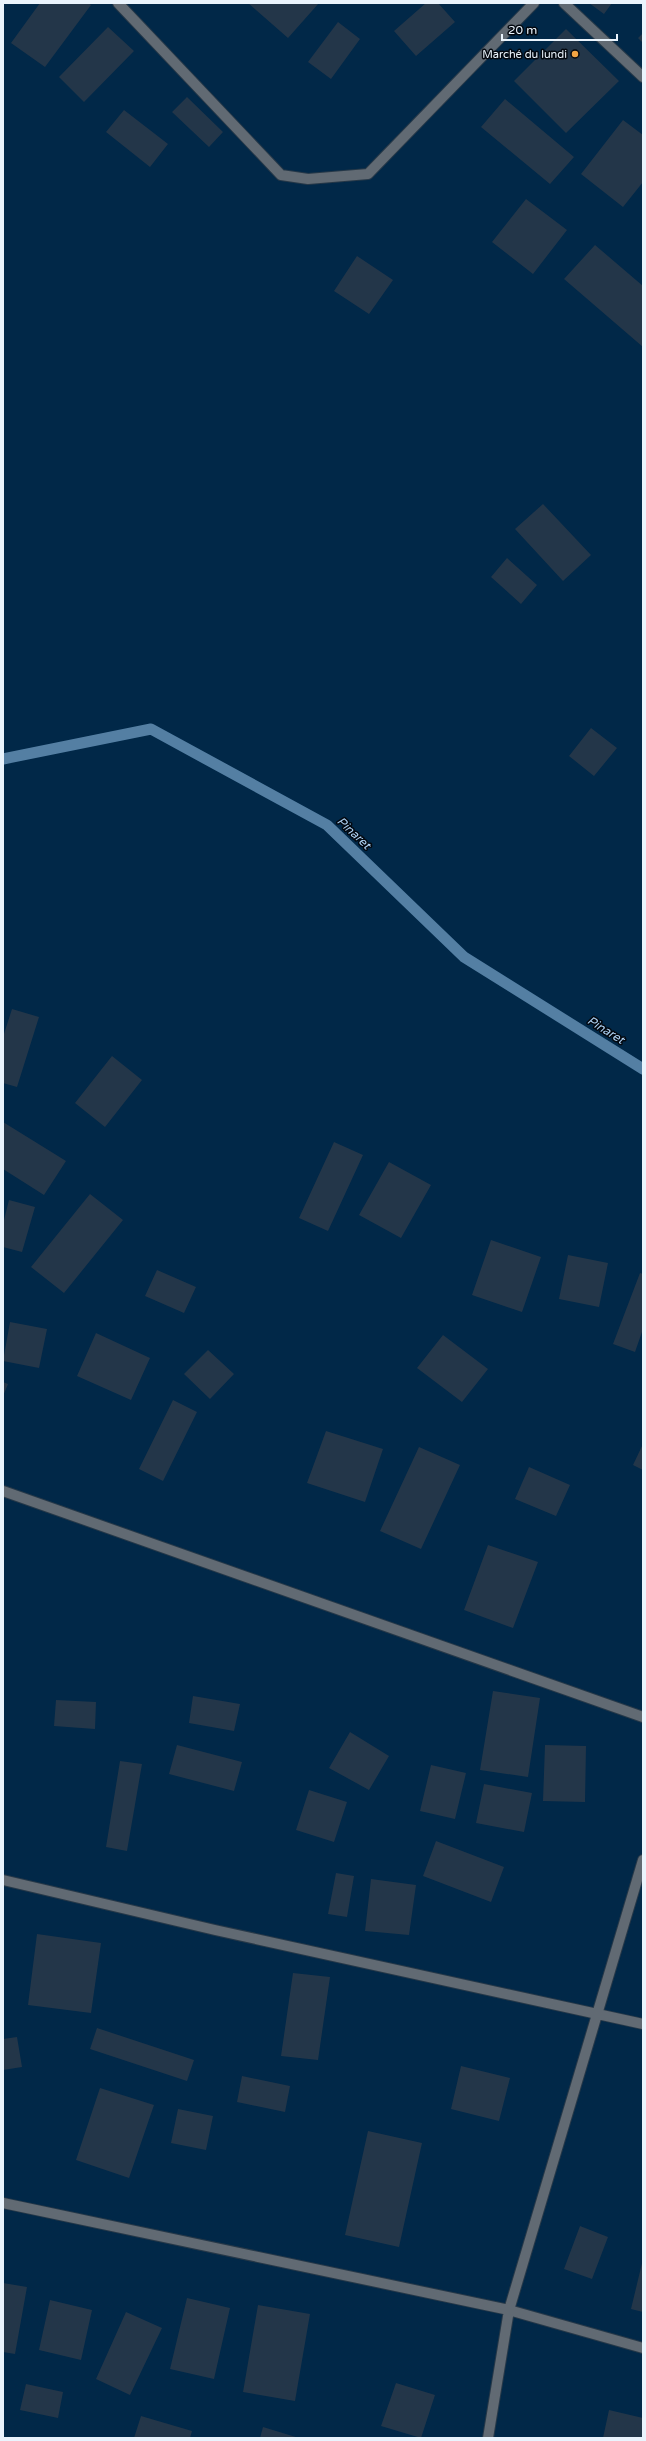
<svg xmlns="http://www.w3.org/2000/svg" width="646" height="2441" font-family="'Varela Round',sans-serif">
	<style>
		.green { fill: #012848 }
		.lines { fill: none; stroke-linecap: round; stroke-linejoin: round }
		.stream { stroke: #547fa3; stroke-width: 11 }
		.building { fill: #233649 }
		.minor-casing { stroke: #263848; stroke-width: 12 }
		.minor { stroke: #616a73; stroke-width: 10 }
		.poi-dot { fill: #f3a443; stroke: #03080f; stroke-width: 1.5 }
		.labels { text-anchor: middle; stroke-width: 3; stroke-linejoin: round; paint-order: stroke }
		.poi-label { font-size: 11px; fill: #eaf4fd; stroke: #03080f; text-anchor: end }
		.water-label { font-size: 12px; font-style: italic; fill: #afd3f5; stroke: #03080f }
	</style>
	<rect width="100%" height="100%" fill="#0b1e2f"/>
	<!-- green -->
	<path class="green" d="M 3,3 L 643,3 L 643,2438 L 3,2438 Z"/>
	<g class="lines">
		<!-- stream -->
		<path class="stream" d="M 3,759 L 151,729 L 327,825 L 464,957 L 643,1069"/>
	</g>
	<!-- building -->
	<path class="building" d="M 40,3 L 88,3 L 91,5 L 45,67 L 11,43 Z
		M 248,3 L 319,3 L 288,38 Z
		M 426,3 L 438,3 L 455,22 L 416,56 L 394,31 Z
		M 589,3 L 612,3 L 604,14 Z
		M 338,22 L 360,39 L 331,79 L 308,62 Z
		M 108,27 L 134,51 L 84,102 L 59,77 Z
		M 566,29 L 619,81 L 566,133 L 514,81 Z
		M 643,33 L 643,43 L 638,38 Z
		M 187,97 L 223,132 L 209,147 L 172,112 Z
		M 505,99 L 574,157 L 550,184 L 481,127 Z
		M 124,110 L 168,144 L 150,167 L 106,132 Z
		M 623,120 L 643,135 L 643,182 L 623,207 L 581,174 Z
		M 526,199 L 567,230 L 533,274 L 492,242 Z
		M 595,245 L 643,286 L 643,347 L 564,279 Z
		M 357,256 L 393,280 L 369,314 L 334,291 Z
		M 543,504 L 591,555 L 563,581 L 515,529 Z
		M 507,558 L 537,585 L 521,604 L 491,577 Z
		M 591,728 L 617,748 L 594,776 L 569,756 Z
		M 12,1009 L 39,1017 L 17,1087 L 3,1083 L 3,1037 Z
		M 112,1056 L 142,1080 L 105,1127 L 75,1103 Z
		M 3,1122 L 66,1161 L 44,1195 L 3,1169 Z
		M 334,1142 L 363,1155 L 328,1231 L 299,1218 Z
		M 389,1162 L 431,1185 L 401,1238 L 359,1215 Z
		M 90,1194 L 123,1220 L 64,1293 L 31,1267 Z
		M 9,1200 L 35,1207 L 22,1252 L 3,1247 L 3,1224 Z
		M 491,1240 L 541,1257 L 522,1312 L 472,1295 Z
		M 568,1255 L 608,1263 L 599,1307 L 559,1299 Z
		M 157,1270 L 196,1287 L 184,1313 L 145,1296 Z
		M 640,1273 L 643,1274 L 643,1329 L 635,1352 L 613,1344 Z
		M 10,1322 L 47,1329 L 39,1368 L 3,1361 Z
		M 96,1333 L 150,1358 L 131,1400 L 77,1376 Z
		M 443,1335 L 488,1369 L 462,1402 L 417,1368 Z
		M 208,1350 L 234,1374 L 210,1399 L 184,1374 Z
		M 3,1382 L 8,1384 L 3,1396 Z
		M 173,1400 L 197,1412 L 163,1481 L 139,1469 Z
		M 326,1431 L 383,1449 L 365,1502 L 307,1483 Z
		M 643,1444 L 643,1470 L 633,1465 Z
		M 419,1447 L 460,1465 L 421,1549 L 380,1531 Z
		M 529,1467 L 570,1485 L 556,1516 L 515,1499 Z
		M 488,1545 L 538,1562 L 513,1628 L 464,1610 Z
		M 493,1691 L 540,1698 L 528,1777 L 480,1770 Z
		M 193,1696 L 240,1704 L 234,1731 L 189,1723 Z
		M 56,1700 L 96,1702 L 95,1729 L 54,1726 Z
		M 350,1732 L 389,1756 L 369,1790 L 329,1768 Z
		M 177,1745 L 242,1762 L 234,1791 L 169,1774 Z
		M 545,1745 L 586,1746 L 585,1802 L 543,1801 Z
		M 120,1761 L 142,1764 L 127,1851 L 106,1847 Z
		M 431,1765 L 466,1773 L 455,1819 L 420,1811 Z
		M 484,1784 L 532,1793 L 524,1832 L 476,1823 Z
		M 309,1790 L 347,1802 L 334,1842 L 296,1830 Z
		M 436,1841 L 504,1867 L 491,1902 L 423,1876 Z
		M 336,1873 L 354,1876 L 347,1917 L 328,1914 Z
		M 371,1879 L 416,1885 L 409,1935 L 365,1931 Z
		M 37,1934 L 101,1943 L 91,2013 L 28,2005 Z
		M 293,1973 L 330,1977 L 318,2060 L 281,2056 Z
		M 97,2028 L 194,2060 L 187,2081 L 90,2049 Z
		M 17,2037 L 22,2067 L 3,2070 L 3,2039 Z
		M 461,2066 L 510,2078 L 499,2121 L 451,2109 Z
		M 242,2076 L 290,2086 L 285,2112 L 237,2102 Z
		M 100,2088 L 154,2105 L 129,2178 L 76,2160 Z
		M 178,2109 L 213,2116 L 206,2150 L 171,2143 Z
		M 368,2131 L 422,2143 L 399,2247 L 345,2235 Z
		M 580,2226 L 608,2237 L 592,2279 L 564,2269 Z
		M 643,2259 L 643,2312 L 631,2309 Z
		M 3,2283 L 27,2287 L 15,2354 L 3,2352 Z
		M 187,2298 L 230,2308 L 214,2379 L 170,2369 Z
		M 50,2300 L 92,2310 L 81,2360 L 39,2350 Z
		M 258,2305 L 310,2314 L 295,2401 L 243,2392 Z
		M 126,2312 L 162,2328 L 130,2395 L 96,2379 Z
		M 396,2383 L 435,2395 L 421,2438 L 381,2426 Z
		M 26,2384 L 63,2392 L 58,2418 L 20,2410 Z
		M 609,2410 L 643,2418 L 643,2438 L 603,2438 Z
		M 141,2416 L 192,2431 L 190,2438 L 134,2438 Z
		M 263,2427 L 299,2438 L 260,2438 Z"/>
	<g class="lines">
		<defs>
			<path id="minor" d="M 118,3 L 281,175 L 308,179 L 368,174 L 534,3
				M 564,3 L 643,77
				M 3,1491 L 643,1717
				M 3,1880 L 215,1930 L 643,2024
				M 3,2203 L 509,2310 L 643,2348
				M 488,2438 L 509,2310 L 643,1860"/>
		</defs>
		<!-- minor casing -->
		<use href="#minor" class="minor-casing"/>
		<!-- minor -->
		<use href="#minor" class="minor"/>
	</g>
	<!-- markers -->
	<circle class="poi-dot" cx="575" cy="54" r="4"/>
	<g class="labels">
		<!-- poi labels -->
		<g class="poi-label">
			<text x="567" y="58">Marché du lundi</text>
		</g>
		<!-- water labels -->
		<g class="water-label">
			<text transform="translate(354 833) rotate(43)" y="4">Pinaret</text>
			<text transform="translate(606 1030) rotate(32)" y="4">Pinaret</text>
		</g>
	</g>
	<!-- border -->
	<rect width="646" height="2441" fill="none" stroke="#eaf4fd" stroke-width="8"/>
	<!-- scale -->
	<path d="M502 34v6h115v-6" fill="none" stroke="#eaf4fd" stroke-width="2"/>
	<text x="508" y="34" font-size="12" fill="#eaf4fd" stroke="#03080f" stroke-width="3" paint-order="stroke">20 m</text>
</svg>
